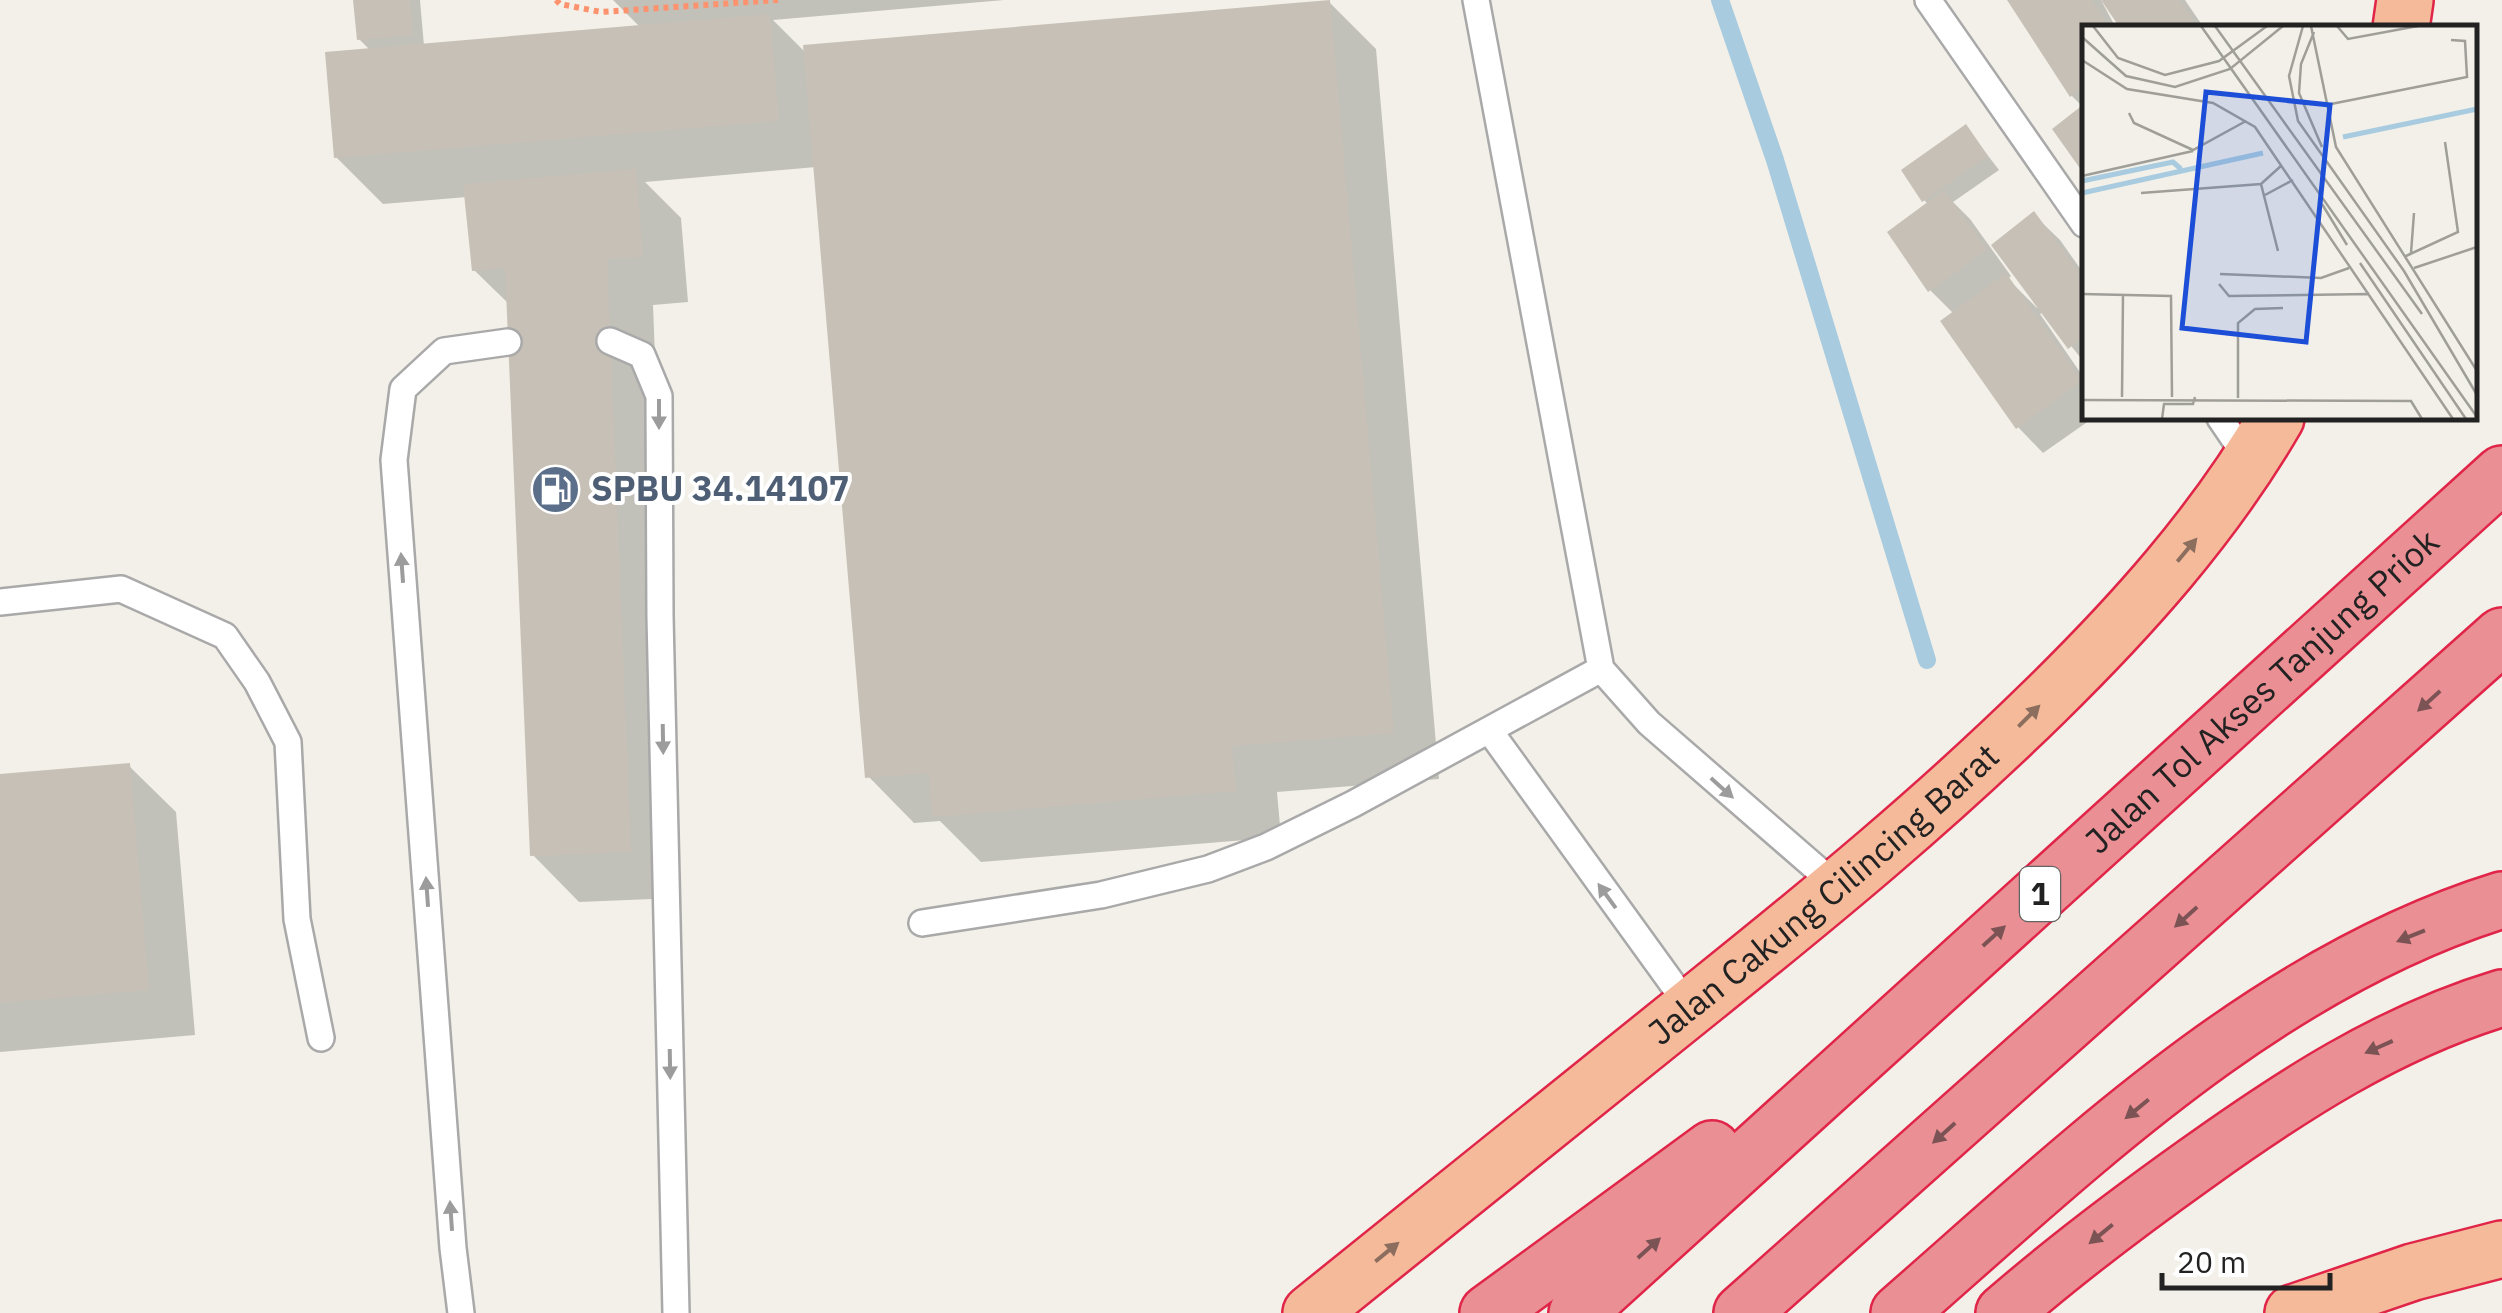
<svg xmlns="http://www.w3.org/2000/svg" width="2502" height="1313" font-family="'IBM Plex Sans',sans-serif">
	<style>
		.shadow { fill: #0003 }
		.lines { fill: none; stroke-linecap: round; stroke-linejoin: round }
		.stream { stroke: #a8cbe0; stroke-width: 18 }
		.building { fill: #c7c0b7 }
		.service-casing { stroke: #a9a9a9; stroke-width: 30 }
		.trunk-casing { stroke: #e02549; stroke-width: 60 }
		.motorway-casing { stroke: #e02549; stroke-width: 60 }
		.path { stroke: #fd926e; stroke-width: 6; stroke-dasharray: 5 5; stroke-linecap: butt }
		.service { stroke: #fff; stroke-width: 25 }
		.trunk { stroke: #f4ba9a; stroke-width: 55 }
		.motorway { stroke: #ea8f93; stroke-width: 55 }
		.oneway { fill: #9c9c9c }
		.oneway2 { fill: #8b6e5e }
		.oneway3 { fill: #7c5355 }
		.labels { text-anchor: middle; stroke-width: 8; stroke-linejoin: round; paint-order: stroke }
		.shield { fill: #fff; stroke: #646464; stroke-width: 2.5 }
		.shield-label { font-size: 32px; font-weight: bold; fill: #222 }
		.service-label { font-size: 35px; font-weight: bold; fill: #4e5e75; stroke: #fff; text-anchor: start }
		.street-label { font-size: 35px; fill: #222; stroke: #fff }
		.inset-river { fill: none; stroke: #a8cbe0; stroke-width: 5 }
		.inset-road { fill: none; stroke: #9f9e99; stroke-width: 2.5 }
		.view { fill: #1d4ed8; fill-opacity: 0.15; stroke: #1d4ed8; stroke-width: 5 }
		.inset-edge { fill: none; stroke: #222; stroke-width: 5 }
	</style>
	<rect width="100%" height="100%" fill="#f2f0e8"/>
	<!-- shadow -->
	<path class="shadow" d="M 356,0 L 420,0 L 424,46 L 640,27 L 613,0 L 1004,0 L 773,20 L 806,53 L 1330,3 L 1376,49 L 1439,779 L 1277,792 L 1281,837 L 981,862 L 940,821 L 914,823 L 868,776 L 816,167 L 645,182 L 681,218 L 688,302 L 653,305 L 676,898 L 579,902 L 533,855 L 509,304 L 474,270 L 467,197 L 383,204 L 336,157 L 371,51 L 359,39 Z
		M 2010,0 L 2101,0 L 2116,28 L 2084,28 L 2084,170 L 2055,129 L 2084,108 L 2072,96 Z
		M 2104,0 L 2185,0 L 2204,28 L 2123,28 Z
		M 1966,127 L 1999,170 L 1953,202 L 1970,219 L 2011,276 L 2008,279 L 2037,308 L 2040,306 L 2034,215 L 2060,240 L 2084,274 L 2084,362 L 2044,312 L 2040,314 L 2084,378 L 2084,418 L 2093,418 L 2043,453 L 2018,427 L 1954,314 L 1930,290 L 1929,205 L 1924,200 Z
		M 129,766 L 176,812 L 195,1035 L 0,1052 L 0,777 Z"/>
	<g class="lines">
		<!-- stream -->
		<path class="stream" d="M 1720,0 L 1775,160 L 1927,660"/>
	</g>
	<!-- building -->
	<path class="building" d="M 353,0 L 410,0 L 413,35 L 357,40 Z
		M 1330,0 L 1394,733 L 1232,746 L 1236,791 L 932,817 L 929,773 L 865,778 L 803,45 Z
		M 2007,0 L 2092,0 L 2109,28 L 2084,28 L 2084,88 L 2070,97 Z
		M 2101,0 L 2179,0 L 2199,28 L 2120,28 Z
		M 770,14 L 779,121 L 334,158 L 325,52 Z
		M 2084,104 L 2084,174 L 2052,129 Z
		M 1966,124 L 1988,156 L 1922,202 L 1901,170 Z
		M 636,169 L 643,257 L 607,259 L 631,852 L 530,856 L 505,268 L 472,271 L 463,184 Z
		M 1944,190 L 1987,250 L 1928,292 L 1887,232 Z
		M 2034,211 L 2084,279 L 2084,337 L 2068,349 L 1991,245 Z
		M 2006,273 L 2082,381 L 2016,429 L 1940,321 Z
		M 130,763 L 149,990 L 0,1003 L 0,774 Z"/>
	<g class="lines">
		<defs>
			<path id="service" d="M 1476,0 L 1601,669 L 1649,723 L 1839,888
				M 1928,0 L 2084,224
				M 610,341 L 642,355 L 659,396 L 660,616 L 676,1313
				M 2220,418 L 2250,462
				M 0,602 L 121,589 L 225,636 L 257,682 L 288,742 L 297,919 L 321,1038
				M 1489,730 L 1690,1008
				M 922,923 L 1101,895 L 1208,869 L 1266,847 L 1353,804 L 1601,669
				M 461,1313 L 453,1248 L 394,460 L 403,389 L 444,351 L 508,342"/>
			<g id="trunk">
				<path d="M 2401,28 L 2405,0"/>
				<path id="s1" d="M 1311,1313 C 1442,1207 1574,1101 1706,995 C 1822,902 1936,808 2043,703 C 2132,616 2213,526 2276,418"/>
				<path d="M 2293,1313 L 2413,1272 L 2502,1249"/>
			</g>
			<g id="motorway">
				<path d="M 1488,1313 L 1712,1149"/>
				<path id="s2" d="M 1577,1313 L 2502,474"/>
				<path d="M 1742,1313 L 2502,636"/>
				<path d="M 1899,1313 C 2081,1154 2266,973 2502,900"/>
				<path d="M 2004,1313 C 2065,1260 2130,1211 2196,1164 C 2291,1096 2389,1032 2502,998"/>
			</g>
		</defs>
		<!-- service casing -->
		<use href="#service" class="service-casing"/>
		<!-- trunk casing -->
		<use href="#trunk" class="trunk-casing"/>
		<!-- motorway casing -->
		<use href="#motorway" class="motorway-casing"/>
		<!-- path -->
		<path class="path" d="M 556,0 L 560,4 L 601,12 L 778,0"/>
		<!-- service -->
		<use href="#service" class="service"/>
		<!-- trunk -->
		<use href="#trunk" class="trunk"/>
		<!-- motorway -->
		<use href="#motorway" class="motorway"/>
	</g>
	<!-- one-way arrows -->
	<defs><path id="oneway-solid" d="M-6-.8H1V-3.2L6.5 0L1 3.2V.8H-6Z" transform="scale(2.5)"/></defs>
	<g class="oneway">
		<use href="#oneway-solid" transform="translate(659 414) rotate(90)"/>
		<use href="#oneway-solid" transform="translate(402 568) rotate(-94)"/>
		<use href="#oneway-solid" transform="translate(663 739) rotate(89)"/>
		<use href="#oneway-solid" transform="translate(1722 788) rotate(42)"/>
		<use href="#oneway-solid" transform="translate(427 892) rotate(-94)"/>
		<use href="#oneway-solid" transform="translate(1607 896) rotate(-126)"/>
		<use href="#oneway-solid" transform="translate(670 1064) rotate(89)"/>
		<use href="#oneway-solid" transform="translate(451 1216) rotate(-94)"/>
	</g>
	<g class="oneway2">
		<use href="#oneway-solid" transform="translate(2187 550) rotate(-50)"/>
		<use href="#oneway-solid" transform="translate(2029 716) rotate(-45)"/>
		<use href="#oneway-solid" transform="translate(1387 1252) rotate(-39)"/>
	</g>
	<g class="oneway3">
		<use href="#oneway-solid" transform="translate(2429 701) rotate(138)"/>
		<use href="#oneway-solid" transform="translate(2186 917) rotate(138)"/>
		<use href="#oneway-solid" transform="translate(1994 936) rotate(-42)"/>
		<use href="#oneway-solid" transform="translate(2411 936) rotate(158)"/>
		<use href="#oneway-solid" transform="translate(2379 1047) rotate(156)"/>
		<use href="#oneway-solid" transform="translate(2137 1109) rotate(141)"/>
		<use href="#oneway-solid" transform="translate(1944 1133) rotate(138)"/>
		<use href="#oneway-solid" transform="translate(2101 1234) rotate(141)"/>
		<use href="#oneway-solid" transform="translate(1649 1248) rotate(-42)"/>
	</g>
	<!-- icons -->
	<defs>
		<symbol id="fuel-disc" viewBox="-11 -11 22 22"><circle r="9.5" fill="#5c6f8a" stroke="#fff"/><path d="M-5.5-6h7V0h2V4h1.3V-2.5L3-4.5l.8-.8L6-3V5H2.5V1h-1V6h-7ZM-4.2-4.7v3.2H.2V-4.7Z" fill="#fff"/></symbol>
	</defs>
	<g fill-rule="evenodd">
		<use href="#fuel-disc" x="528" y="462" width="55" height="55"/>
	</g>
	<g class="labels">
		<!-- shield labels -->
		<rect class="shield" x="2020" y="867" width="40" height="54" rx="8"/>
		<g class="shield-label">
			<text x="2040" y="905">1</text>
		</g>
		<!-- service labels -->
		<g class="service-label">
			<text x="591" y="501">SPBU 34.14107</text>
		</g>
		<!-- street labels -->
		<g class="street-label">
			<text dy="12" stroke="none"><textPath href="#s2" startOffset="925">Jalan Tol Akses Tanjung Priok</textPath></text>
			<text dy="12" stroke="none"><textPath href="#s1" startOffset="662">Jalan Cakung Cilincing Barat</textPath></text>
		</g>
	</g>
	<!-- overview -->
	<g transform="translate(2082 25)">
		<rect width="395" height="395" fill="#f2f0e8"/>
		<path class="inset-river" d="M 261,112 L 395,84M 0,156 L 91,137 L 99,144M 0,168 L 181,128"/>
		<path class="inset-road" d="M 11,1 L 36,33 L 83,50 L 137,36 L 185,1M 119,1 L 395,392M 133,1 L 340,289M 221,1 L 207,51 L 216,96 L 322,246 L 395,370M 229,1 L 254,122 L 395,346M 255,1 L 266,14 L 336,1M 232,7 L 219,39 L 217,68 L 240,122M 0,12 L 44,51 L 93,62 L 148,44 L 201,1M 0,35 L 45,64 L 131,78 L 173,102 L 371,394M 244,80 L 385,52 L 383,16 L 369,15M 47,88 L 52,98 L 111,125 L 164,96M 0,151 L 111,126M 179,159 L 196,226M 59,168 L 179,159 L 200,140M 183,170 L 211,155M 240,179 L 265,220M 329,228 L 332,188M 324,231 L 376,207 L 363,117M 278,238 L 384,394M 332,243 L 395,222M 138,249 L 239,253 L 267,243M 137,259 L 147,271 L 287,269M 0,269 L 89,271 L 90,372M 40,372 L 41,269M 156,373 L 156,298 L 173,284 L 201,283M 0,375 L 329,376 L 340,394M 80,394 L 82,379 L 111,379 L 113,372"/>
		<path class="view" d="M 124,67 L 248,80 L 224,317 L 100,303 Z"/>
		<rect width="395" height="395" class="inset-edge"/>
	</g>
	<!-- scale -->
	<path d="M2162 1273v15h168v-15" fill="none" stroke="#222222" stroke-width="5"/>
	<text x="2177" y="1273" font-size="30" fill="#222222" stroke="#ffffff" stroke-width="8" paint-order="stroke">20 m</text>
</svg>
